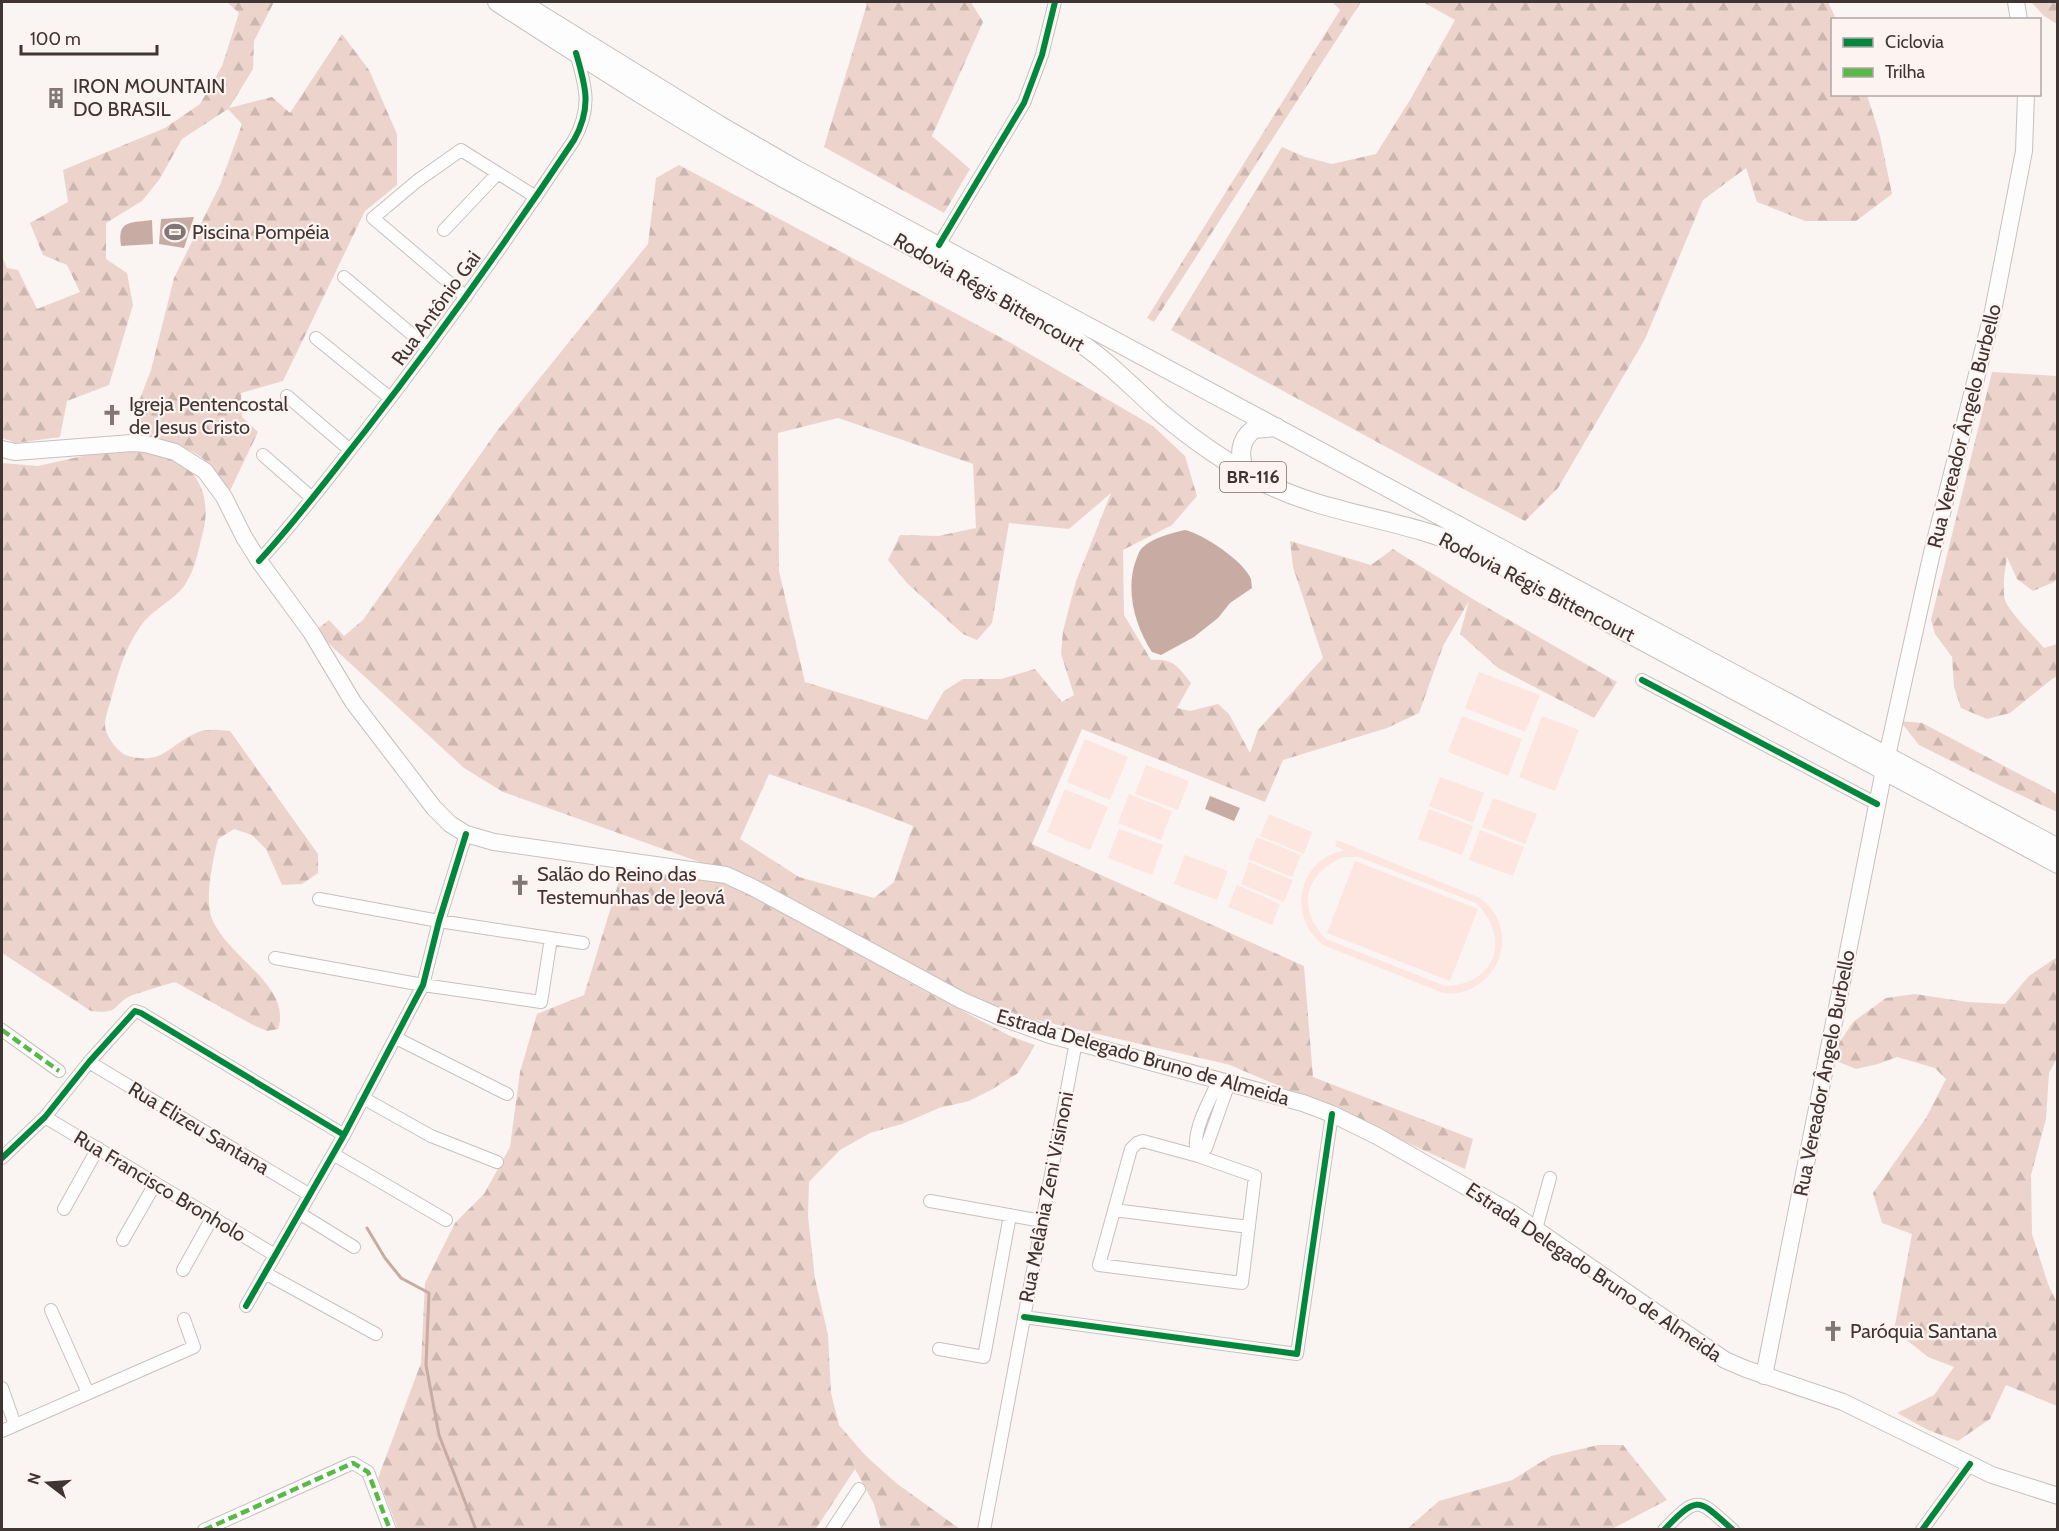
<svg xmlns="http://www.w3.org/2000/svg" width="2059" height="1531" font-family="Cabin,sans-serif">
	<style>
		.forest { fill: url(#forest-firs); fill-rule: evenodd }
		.pitch { fill: #fce6df; fill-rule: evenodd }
		.water { fill: #c8aba2 }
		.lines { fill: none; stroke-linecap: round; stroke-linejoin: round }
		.stream { stroke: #c8aba2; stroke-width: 3 }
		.minor-casing { stroke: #c7c0be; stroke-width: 14 }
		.major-casing { stroke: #c7c0be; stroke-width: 18 }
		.highway-casing { stroke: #c7c0be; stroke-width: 20 }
		.minor { stroke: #fefdfd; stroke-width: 12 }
		.major { stroke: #fefdfd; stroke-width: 16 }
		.highway { stroke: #fefdfd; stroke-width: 18 }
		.quiet { stroke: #58b947; stroke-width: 4.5; stroke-dasharray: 9 4.5; stroke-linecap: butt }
		.cycleway-casing { stroke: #fdf3f0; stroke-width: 10 }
		.cycleway { stroke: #00873e; stroke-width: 6 }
		.labels { text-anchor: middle; stroke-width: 4.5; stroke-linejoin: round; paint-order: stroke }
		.shield { fill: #fdf3f0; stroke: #786e6b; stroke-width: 1.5 }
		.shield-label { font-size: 18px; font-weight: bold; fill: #3f3532 }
		.poi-label { font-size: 20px; fill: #3f3532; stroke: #fdf3f0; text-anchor: start }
		.street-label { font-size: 20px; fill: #3f3532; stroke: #fdf3f0 }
	</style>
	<defs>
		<pattern id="forest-firs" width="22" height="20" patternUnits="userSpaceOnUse" patternTransform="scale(1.5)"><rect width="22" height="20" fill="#ecd4cc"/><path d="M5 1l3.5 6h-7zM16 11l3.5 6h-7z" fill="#cbb7b0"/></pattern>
	</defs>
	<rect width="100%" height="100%" fill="#faf4f3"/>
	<!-- forest -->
	<path class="forest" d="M 227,2 L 274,2 L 254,41 L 253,69 L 229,108 L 272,97 L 290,113 L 342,34 L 369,70 L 397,134 L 397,185 L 365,211 L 283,381 L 241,393 L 242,417 L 258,432 L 228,495 C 220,481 213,466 200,456 C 186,446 152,440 135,435 L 138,404 L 151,370 L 174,278 L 220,185 L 242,124 L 228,109 L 182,139 L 159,180 L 142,201 L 106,223 L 106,259 L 127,273 L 133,305 L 109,385 L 67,401 L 60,437 L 16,443 L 2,438 L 2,256 L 7,268 L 18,270 L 37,309 L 80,292 L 67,265 L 43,255 L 30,223 L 68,202 L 63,170 L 165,128 L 200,104 L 222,66 L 239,13 Z
		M 863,2 L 972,2 L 972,4 L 983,22 L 932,136 L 970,169 L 944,213 L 824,147 L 867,4 Z
		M 1332,2 L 1361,2 L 1154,322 L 1147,318 L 1340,10 Z
		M 1423,2 L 1828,2 L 1836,19 L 1832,20 L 1832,94 L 1867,95 L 1880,136 L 1892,194 L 1856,221 L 1805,221 L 1757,202 L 1746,168 L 1703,200 L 1645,339 L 1558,488 L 1525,521 L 1469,492 L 1171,330 L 1282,147 L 1305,157 L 1332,164 L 1376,154 L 1410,100 L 1455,20 Z
		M 2031,2 L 2057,2 L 2057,24 L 2044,16 Z
		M 679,165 L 1011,343 L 1153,426 L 1185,456 L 1197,496 L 1172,525 L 1123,550 L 1124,615 L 1151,660 C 1174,658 1178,667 1191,683 L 1177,708 L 1190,711 L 1218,704 L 1229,714 L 1250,753 L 1258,730 L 1323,658 L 1293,567 L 1290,541 L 1371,565 L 1393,549 L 1471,598 L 1617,682 L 1594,718 L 1498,668 L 1460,634 L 1469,601 L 1443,646 L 1419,713 L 1387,728 L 1283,760 L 1265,802 L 1082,729 L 1032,844 L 1304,966 L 1313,1077 L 1473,1139 L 1465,1169 L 1340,1112 L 1230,1065 L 1033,1019 L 976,999 L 728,867 L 708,865 L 503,792 L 464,768 L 315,631 L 329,620 L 344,636 L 363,620 L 497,431 L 648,244 L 656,178 ZM 838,418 L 973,464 L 976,528 L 938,536 L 900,535 L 888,560 L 907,583 L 963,634 L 977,640 L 992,623 L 1009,523 L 1069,529 L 1111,493 L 1076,581 L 1063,631 L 1061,654 L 1074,695 L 1062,702 L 1035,669 L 1001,679 L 963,679 L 944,691 L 927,720 L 805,682 L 779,571 L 778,433 ZM 769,774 L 869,809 L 913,826 L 894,882 L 874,898 L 799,877 L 740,839 Z
		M 1992,372 L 2057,376 L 2057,578 L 2054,582 L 2033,591 L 2017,579 L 2007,557 C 2005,569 2002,588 2005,600 C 2009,612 2035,637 2044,648 L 2057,644 L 2058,676 L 2052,679 L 2010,713 L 1987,719 L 1961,708 L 1954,687 L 1952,657 L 1935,634 L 1931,620 Z
		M 96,453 C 114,453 133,451 151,453 C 196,459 214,494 202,536 C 198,552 195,569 186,583 C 177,599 152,609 140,627 C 124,650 117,676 110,703 C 108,709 105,718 105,725 C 105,735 118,753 128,756 C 163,765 168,746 194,734 C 205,728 218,730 230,731 L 318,854 L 318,873 L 302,884 L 282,885 L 266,849 L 252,835 L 234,829 L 218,839 C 213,859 205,897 211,916 C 225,957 293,985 278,1029 L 267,1031 L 253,1025 L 175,982 C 161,986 147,990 133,995 C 112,1003 122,1015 91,1011 L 2,953 L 2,463 L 38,466 Z
		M 1900,721 L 1922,723 L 2050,790 L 2057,795 L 2057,812 L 2001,786 L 1919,745 Z
		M 623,868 L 727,880 L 849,943 L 908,982 L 1010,1036 L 1035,1045 L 1018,1073 L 991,1090 L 969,1101 L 939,1108 L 902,1124 L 870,1133 L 840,1150 L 809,1182 L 808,1216 L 815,1279 L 828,1335 L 831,1393 L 839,1425 L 865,1455 L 896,1483 L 960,1529 L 881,1529 L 874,1504 L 855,1469 L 815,1530 L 398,1529 L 378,1478 L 421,1363 L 425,1283 L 455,1223 L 484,1194 L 510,1147 L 520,1072 L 537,1014 L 584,995 Z
		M 2057,957 L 2057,1058 L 2049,1073 L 2046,1119 L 2031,1175 L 2032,1234 L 2048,1284 L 2057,1303 L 2057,1406 L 2006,1385 L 1990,1419 L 1958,1441 L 1928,1430 L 1897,1413 L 1934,1395 L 1954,1367 L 1928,1357 L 1894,1330 L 1912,1234 L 1882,1223 L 1873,1193 L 1926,1118 L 1946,1079 L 1935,1068 L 1897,1057 L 1878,1064 L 1856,1069 L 1839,1062 L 1839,1043 L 1853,1022 L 1886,998 L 1915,994 L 1967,1002 L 2005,1004 L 2029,976 Z
		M 1598,1445 L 1623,1445 L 1667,1500 L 1612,1529 L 1407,1529 L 1439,1501 L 1512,1480 L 1551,1456 Z"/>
	<!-- pitch -->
	<path class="pitch" d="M 1479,672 L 1540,695 L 1525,732 L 1465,708 Z
		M 1462,716 L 1522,739 L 1508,776 L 1448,752 Z
		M 1542,716 L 1579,730 L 1555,791 L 1519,777 Z
		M 1085,739 L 1128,757 L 1110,800 L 1067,782 Z
		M 1146,765 L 1189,781 L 1178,810 L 1135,794 Z
		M 1440,777 L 1484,793 L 1473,823 L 1429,806 Z
		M 1065,789 L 1108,807 L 1090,850 L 1047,832 Z
		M 1129,794 L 1172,811 L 1161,840 L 1118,823 Z
		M 1493,798 L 1537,814 L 1525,844 L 1482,827 Z
		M 1429,809 L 1473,826 L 1462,855 L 1418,839 Z
		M 1269,814 L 1312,832 L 1304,854 L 1260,836 Z
		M 1119,829 L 1163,845 L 1152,875 L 1108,858 Z
		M 1480,830 L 1524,847 L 1513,876 L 1469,860 Z
		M 1257,837 L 1301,855 L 1292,877 L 1248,859 Z
		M 1337,840 L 1480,898 C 1484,902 1490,906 1493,911 C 1514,941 1497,983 1462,992 C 1456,994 1449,993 1443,993 L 1323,945 C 1318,940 1313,936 1310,931 C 1294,907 1301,872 1326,857 C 1331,854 1338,852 1344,850 L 1335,846 ZM 1344,857 L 1359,857 L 1476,903 C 1512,939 1495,985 1445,986 L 1326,939 C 1296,909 1304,873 1344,857 Z
		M 1185,855 L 1228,871 L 1217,900 L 1174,884 Z
		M 1355,861 L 1478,909 L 1450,981 L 1327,933 Z
		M 1249,862 L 1293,880 L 1284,902 L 1241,884 Z
		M 1237,885 L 1280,904 L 1272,925 L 1228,907 Z"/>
	<!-- water -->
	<path class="water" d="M 194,217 L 184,248 L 159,244 L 161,219 Z
		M 152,220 L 153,244 L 121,246 C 117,220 130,223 152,220 Z
		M 1185,530 C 1203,534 1244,561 1251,579 C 1251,579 1252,588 1252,588 L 1230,603 L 1218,618 L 1194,637 L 1161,655 L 1152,652 C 1135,626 1125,590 1136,560 C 1138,555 1139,551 1142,548 C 1152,538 1171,533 1185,530 Z
		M 1210,796 L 1240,808 L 1234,821 L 1205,809 Z"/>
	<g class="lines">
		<!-- stream -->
		<path class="stream" d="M 367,1228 L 385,1258 L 401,1278 L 429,1293 L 426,1365 L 439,1435 L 476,1530"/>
		<defs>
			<path id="minor" d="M 444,230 L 498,173
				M 939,245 L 1024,103 L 1042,55 L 1055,2
				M 344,277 L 428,348
				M 466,297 L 373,218 L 417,181 L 461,150 L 536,197
				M 316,338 L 390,398
				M 287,396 L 350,450
				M 263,455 L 312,498
				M 259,561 C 297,520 331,474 366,430 C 439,336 508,239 574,140 C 592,108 586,87 576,53
				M 1642,680 L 1877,804
				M 319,899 L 439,921 L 583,943
				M 275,958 L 423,985 L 541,1002 L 551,938
				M 2,1030 L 59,1071
				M 396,1038 L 507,1094
				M 89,1062 L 310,1195
				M 1219,1080 C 1210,1100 1189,1135 1198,1156 L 1206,1148 L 1229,1083
				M 363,1098 L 431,1136 L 497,1162
				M 45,1117 L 275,1255
				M 1143,1141 L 1198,1156 L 1255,1176 L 1242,1283 L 1099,1265 L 1131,1149 L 1137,1143 Z
				M 333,1154 L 446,1220
				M 2,1158 L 45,1117 L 89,1062 L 135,1011 L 141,1013 L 344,1135
				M 930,1201 L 1042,1221
				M 64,1209 L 98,1148
				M 1114,1210 L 1249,1227
				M 299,1213 L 354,1247
				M 1536,1229 L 1550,1178
				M 123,1240 L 155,1184
				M 183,1270 L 212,1218
				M 265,1273 L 376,1334
				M 246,1306 L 344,1135 L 423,985 L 439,921 L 466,834
				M 51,1310 L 88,1393
				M 1024,1317 L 1297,1354 L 1332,1114
				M 939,1349 L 984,1357 L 1010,1215
				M 2,1388 L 15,1425
				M 2,1431 L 194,1347 L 184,1319
				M 204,1530 L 353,1463 L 368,1472 L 390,1530
				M 832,1530 L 859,1489
				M 984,1530 L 1076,1042
				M 1664,1530 C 1699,1493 1699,1500 1733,1530
				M 1922,1530 L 1970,1464"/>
			<path id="major" d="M 2016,2 L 2019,20
				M 2,449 L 15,452 L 132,443 L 146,444 L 175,452 L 205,471 L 224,497 L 244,537 L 259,561 L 311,632 L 353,702 L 392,753 L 434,808 L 450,824 L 466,834 L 494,842 L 726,875 L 752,887 L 961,1000 L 1000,1017 L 1050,1035 L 1303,1103 L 1332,1114 L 1377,1136 L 1512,1213 L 1725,1360 L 1746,1369 L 1843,1402 L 1992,1475 L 2058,1496
				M 1887,756 L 1931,557 L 1993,311 L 2024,151 L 2026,94
				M 1764,1376 L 1884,770"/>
			<path id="highway" d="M 497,2 C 588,61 681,121 776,174 C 875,229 978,278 1074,339 C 1106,359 1132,387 1160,412 C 1192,439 1226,463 1263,482 C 1330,516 1405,518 1473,550 L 2058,864
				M 520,2 L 719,125 L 795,169 L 2058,848
				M 1244,472 C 1240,455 1238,441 1254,429 L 1276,427"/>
		</defs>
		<!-- minor casing -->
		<use href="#minor" class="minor-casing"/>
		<!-- major casing -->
		<use href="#major" class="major-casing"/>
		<!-- highway casing -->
		<use href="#highway" class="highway-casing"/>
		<!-- minor -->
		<use href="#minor" class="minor"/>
		<!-- major -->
		<use href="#major" class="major"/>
		<!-- highway -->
		<use href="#highway" class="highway"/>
		<!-- quiet -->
		<path class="quiet" d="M 2,1030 L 59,1071
			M 204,1530 L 353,1463 L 368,1472 L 390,1530"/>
		<defs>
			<path id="cycleway" d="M 939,245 L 1024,103 L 1042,55 L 1055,2
				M 259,561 C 297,520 331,474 366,430 C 439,336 508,239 574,140 C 592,108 586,87 576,53
				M 1642,680 L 1877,804
				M 2,1158 L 45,1117 L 89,1062 L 135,1011 L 141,1013 L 344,1135
				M 246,1306 L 344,1135 L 423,985 L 439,921 L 466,834
				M 1024,1317 L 1297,1354 L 1332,1114
				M 1664,1530 C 1699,1493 1699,1500 1733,1530
				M 1922,1530 L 1970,1464"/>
		</defs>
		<!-- cycleway casing -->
		<use href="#cycleway" class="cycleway-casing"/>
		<!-- cycleway -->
		<use href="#cycleway" class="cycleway"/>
	</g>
	<!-- icons -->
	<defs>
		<symbol id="building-bare" viewBox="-9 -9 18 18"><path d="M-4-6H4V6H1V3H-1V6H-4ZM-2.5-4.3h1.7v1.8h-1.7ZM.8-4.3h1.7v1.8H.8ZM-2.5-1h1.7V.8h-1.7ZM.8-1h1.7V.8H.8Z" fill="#807876" stroke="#fdf3f0" stroke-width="2.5" paint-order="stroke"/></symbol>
		<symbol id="stadium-bare" viewBox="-9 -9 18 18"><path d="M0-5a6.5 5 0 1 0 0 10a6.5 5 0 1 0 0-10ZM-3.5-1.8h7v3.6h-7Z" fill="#807876" stroke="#fdf3f0" stroke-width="2.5" paint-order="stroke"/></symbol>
		<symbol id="church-bare" viewBox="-9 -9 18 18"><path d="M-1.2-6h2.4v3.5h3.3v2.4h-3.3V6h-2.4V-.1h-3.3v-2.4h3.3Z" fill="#807876" stroke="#fdf3f0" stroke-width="2.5" paint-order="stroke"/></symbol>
	</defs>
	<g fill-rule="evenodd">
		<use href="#building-bare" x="41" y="83" width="30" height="30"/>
		<use href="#stadium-bare" x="160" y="217" width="30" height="30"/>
		<use href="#church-bare" x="97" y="400" width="30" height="30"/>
		<use href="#church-bare" x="505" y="870" width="30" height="30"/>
		<use href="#church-bare" x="1818" y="1316" width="30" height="30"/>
	</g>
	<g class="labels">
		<!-- shield labels -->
		<rect class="shield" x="1220" y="462" width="66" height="30" rx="4.5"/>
		<g class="shield-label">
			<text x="1253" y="483">BR-116</text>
		</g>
		<!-- poi labels -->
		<g class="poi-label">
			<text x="73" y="93">IRON MOUNTAIN<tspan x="73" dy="23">DO BRASIL</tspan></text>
			<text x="192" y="239">Piscina Pompéia</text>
			<text x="129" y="411">Igreja Pentencostal<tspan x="129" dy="23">de Jesus Cristo</tspan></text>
			<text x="537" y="881">Salão do Reino das<tspan x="537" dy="23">Testemunhas de Jeová</tspan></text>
			<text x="1850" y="1338">Paróquia Santana</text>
		</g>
		<!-- street labels -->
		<g class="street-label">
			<text transform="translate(989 292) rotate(30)" y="7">Rodovia Régis Bittencourt</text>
			<text transform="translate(436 308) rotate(-54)" y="7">Rua Antônio Gai</text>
			<text transform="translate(1964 426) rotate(-76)" y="7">Rua Vereador Ângelo Burbello</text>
			<text transform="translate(1537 587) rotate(27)" y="7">Rodovia Régis Bittencourt</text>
			<text transform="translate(1143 1057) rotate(16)" y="7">Estrada Delegado Bruno de Almeida</text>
			<text transform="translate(1824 1073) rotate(-79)" y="7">Rua Vereador Ângelo Burbello</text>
			<text transform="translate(199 1128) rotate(31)" y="7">Rua Elizeu Santana</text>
			<text transform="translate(160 1186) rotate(31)" y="7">Rua Francisco Bronholo</text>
			<text transform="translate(1046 1197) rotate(-79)" y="7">Rua Melânia Zeni Visinoni</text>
			<text transform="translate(1594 1272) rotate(34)" y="7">Estrada Delegado Bruno de Almeida</text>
		</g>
	</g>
	<!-- border -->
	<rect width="2059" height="1531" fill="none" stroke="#3f3532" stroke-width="6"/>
	<!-- legend -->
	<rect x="1831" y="18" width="210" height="78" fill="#fdf3f0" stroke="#b1a7a4" stroke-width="1.5"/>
	<rect x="1843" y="38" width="30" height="9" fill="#00873e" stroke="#b1a7a4" stroke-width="1.5"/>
	<text x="1885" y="48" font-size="18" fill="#3f3532">Ciclovia</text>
	<rect x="1843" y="68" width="30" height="9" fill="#58b947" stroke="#b1a7a4" stroke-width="1.5"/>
	<text x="1885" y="78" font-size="18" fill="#3f3532">Trilha</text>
	<!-- north arrow -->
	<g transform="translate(48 1483) rotate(287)" stroke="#fdf3f0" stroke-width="4.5" paint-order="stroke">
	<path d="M0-4.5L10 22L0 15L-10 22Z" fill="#3f3532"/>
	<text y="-9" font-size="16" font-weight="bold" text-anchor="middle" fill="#3f3532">N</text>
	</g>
	<!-- scale -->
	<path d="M21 45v9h136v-9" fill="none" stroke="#3f3532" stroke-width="3"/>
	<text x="30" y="45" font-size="18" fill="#3f3532" stroke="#fdf3f0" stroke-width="4.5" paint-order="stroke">100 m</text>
</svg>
